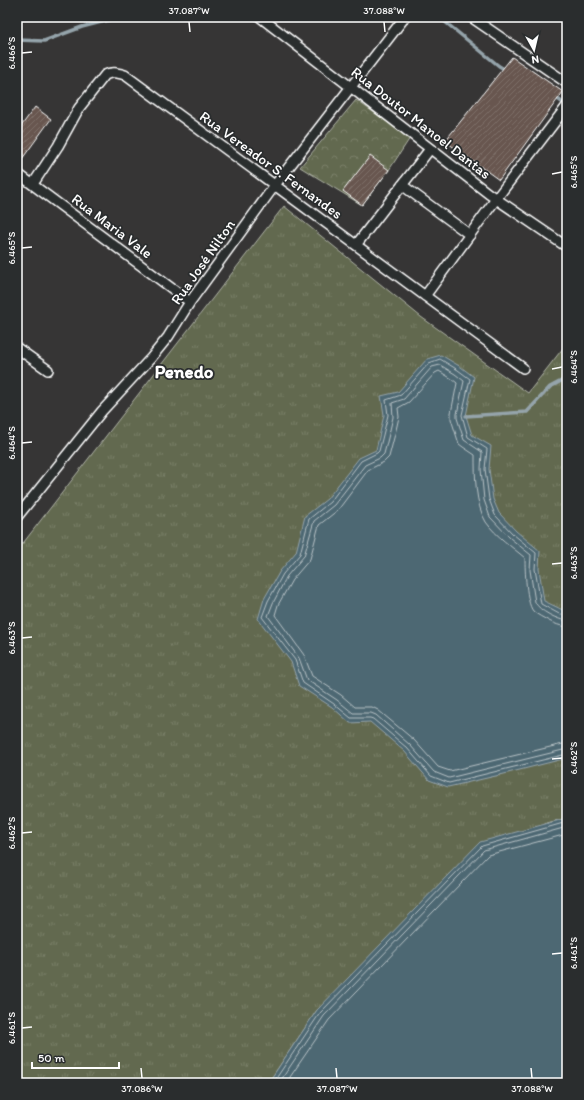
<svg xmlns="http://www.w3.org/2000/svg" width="584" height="1100" font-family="Itim,sans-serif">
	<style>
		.grass { fill: url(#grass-tufts); stroke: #b0b4a7 }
		.park { fill: url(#park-crowns); stroke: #b0b4a7 }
		.water { fill: #4e6873; stroke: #95a4ab }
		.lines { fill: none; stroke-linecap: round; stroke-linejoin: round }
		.shore { stroke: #b8c3c7; stroke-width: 1 }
		.stream { stroke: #95a4ab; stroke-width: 3.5 }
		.building { fill: url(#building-hatch); stroke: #fff }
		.street-casing { stroke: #fff; stroke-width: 12 }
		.street { stroke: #2a2d2e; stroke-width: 9 }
		.ticks { fill: none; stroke: #fff; stroke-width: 1.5 }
		.labels { text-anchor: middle; stroke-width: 3.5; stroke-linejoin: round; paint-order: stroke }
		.street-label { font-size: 15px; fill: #fff; stroke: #2a2d2e }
		.district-label { font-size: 19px; font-weight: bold; fill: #fff; stroke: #2a2d2e }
		.neatline { fill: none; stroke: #fff; stroke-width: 1.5 }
		.ticks-label { font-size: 10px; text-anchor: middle; fill: #fff }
	</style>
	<defs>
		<pattern id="grass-tufts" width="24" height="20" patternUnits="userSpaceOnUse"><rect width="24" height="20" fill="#62694f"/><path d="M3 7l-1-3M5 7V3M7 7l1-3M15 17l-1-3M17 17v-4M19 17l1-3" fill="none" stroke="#7a8069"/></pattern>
		<pattern id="park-crowns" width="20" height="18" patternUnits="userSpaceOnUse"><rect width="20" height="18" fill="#62694f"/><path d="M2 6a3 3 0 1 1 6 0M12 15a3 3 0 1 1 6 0" fill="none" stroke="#7a8069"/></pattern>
		<pattern id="building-hatch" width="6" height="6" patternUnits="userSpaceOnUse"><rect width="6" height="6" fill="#67574f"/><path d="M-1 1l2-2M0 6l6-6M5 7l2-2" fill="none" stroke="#7e7069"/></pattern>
	</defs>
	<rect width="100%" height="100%" fill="#363535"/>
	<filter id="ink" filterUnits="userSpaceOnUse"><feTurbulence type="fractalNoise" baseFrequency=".025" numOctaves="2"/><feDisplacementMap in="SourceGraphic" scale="8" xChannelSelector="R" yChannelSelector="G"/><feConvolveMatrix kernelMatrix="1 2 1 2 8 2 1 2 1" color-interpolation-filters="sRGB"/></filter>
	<g filter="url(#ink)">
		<!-- grass -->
		<path class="grass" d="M 284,206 L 421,317 L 528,393 L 567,343 L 567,818 L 546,823 L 317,1010 L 268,1083 L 17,1083 L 17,551 Z"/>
		<!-- park -->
		<path class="park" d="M 356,100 L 410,138 L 389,170 L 362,205 L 300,167 Z"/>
		<!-- water -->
		<path class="water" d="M 441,355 L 461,367 L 474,377 L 466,416 L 472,435 L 491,446 L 489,469 L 493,499 L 499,513 L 516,531 L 540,551 L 539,569 L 544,601 L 567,612 L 567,758 L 500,775 L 448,787 L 429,780 L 404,751 L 370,722 L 350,723 L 332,707 L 299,686 L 291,662 L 258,619 L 264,599 L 280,571 L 296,552 L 305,516 L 327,499 L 359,458 L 376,450 L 384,415 L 381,396 L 398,392 L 427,359 Z
			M 567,818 L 567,1083 L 268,1083 L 317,1010 L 480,842 Z"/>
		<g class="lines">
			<!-- shore -->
			<path class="shore" d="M 567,616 L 561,615 L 541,604 L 535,569 L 536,553 L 513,534 L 495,515 L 489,499 L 485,469 L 487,449 L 468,437 L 462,415 L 470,379 L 458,370 L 440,359 L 429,363 L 401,395 L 386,400 L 388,415 L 379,451 L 377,453 L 361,461 L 330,502 L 309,519 L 300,554 L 283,574 L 268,601 L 262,617 L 295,660 L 303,683 L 334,704 L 351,718 L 370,718 L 373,719 L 407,748 L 431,776 L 449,783 L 567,754
				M 567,621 C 558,620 539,611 535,602 L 530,570 L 531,555 L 510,538 L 490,517 L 484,500 L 481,469 L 482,452 L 464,440 L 457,418 L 457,414 L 464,381 L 455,374 L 440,365 L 432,367 L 404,399 L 392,403 L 393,417 L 390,430 L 384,454 L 380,458 L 365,465 L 334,505 L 314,521 L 304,556 L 287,576 L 273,603 L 268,616 L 299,658 L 307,680 L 337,700 L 353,713 L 371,713 L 376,715 L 410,745 L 434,772 L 449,778 L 567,749
				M 567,627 C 560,626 555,624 549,621 C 544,618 537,615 533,611 C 526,602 525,570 525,558 C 512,547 496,536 486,522 C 475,504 475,475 475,455 L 463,447 L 459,444 L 451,419 L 451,413 L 457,383 L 452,379 L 439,371 L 435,373 L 409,402 L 398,408 L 399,417 L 396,430 L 389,457 L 384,462 L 368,470 L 338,510 L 319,525 L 310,559 L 292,580 L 278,605 L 275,615 L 304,655 L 312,676 L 341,695 L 355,707 L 372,707 L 378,710 L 414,740 L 438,767 L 450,771 L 567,743
				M 273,1083 L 320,1013 L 482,846 L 567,822
				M 279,1083 L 324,1016 L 484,850 L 567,827
				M 286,1083 L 329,1020 L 488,855 L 567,834"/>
			<!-- stream -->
			<path class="stream" d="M 439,17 L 499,66 L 506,70
				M 17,40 L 44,41 L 82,27 L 109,20 L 112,17
				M 555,97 L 566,105
				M 466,416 L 527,412 L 550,387 L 567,378"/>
		</g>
		<!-- building -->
		<path class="building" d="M 512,57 L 563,92 L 499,180 L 445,141 Z
			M 35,107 L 51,119 L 22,159 L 17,155 L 17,132 Z
			M 370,156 L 389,170 L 362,205 L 343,191 Z"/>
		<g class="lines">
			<defs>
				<path id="street" d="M 260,17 L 489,194 L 567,247
					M 471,17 L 567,83
					M 17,173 L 190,302
					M 33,184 L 58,146 L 79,108 L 105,75 C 112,71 118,73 125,75 L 523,368
					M 402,185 L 470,235
					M 356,245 L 430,149
					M 425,296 L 496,199 L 567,106
					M 17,348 L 48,370
					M 17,517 L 102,411 L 151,358 L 168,337 L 190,302 L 275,185 L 405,17"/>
			</defs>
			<!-- street casing -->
			<use href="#street" class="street-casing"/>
			<!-- street -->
			<use href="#street" class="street"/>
		</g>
	</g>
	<!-- ticks -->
	<path class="ticks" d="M 189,22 L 190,32M 384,22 L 385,32M 22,53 L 32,52M 552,174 L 562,172M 22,248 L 32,247M 552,369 L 562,367M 22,443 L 32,442M 552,564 L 562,563M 22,638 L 32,637M 552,759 L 562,758M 22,833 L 32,832M 552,954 L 562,953M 22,1028 L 32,1027M 141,1068 L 142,1078M 336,1068 L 337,1078M 531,1068 L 532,1078"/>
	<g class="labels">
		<!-- street labels -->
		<g class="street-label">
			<text transform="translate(421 123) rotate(38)" y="5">Rua Doutor Manoel Dantas</text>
			<text transform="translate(271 165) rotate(36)" y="5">Rua Vereador S. Fernandes</text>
			<text transform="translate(112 226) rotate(37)" y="5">Rua Maria Vale</text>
			<text transform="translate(203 262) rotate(-55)" y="5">Rua José Nilton</text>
		</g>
		<!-- district labels -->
		<g class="district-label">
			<text x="184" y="378">Penedo</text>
		</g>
	</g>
	<!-- margin -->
	<rect width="584" height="1100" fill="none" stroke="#2a2d2e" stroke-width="44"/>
	<!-- north arrow -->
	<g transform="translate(534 50) rotate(172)" stroke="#2a2d2e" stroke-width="3" paint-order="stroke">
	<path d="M0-3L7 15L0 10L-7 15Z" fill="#ffffff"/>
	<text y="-6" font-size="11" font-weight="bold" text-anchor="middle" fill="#ffffff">N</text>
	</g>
	<!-- scale -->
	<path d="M32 1062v6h87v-6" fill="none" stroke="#ffffff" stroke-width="2"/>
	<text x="38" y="1062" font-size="12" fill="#ffffff" stroke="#2a2d2e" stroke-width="3" paint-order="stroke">50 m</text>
	<rect x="22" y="22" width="540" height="1056" class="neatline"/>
	<g class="ticks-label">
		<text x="189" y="14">37.087°W</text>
		<text x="384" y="14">37.088°W</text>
		<text transform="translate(11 53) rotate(-90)" y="4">6.466°S</text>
		<text transform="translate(573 172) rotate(-90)" y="4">6.465°S</text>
		<text transform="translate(11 248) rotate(-90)" y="4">6.465°S</text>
		<text transform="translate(573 367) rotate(-90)" y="4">6.464°S</text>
		<text transform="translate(11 443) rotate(-90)" y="4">6.464°S</text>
		<text transform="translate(573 563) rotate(-90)" y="4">6.463°S</text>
		<text transform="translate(11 638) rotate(-90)" y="4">6.463°S</text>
		<text transform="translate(573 758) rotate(-90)" y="4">6.462°S</text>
		<text transform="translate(11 833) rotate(-90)" y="4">6.462°S</text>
		<text transform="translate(573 953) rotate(-90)" y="4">6.461°S</text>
		<text transform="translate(11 1028) rotate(-90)" y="4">6.461°S</text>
		<text x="142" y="1092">37.086°W</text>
		<text x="337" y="1092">37.087°W</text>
		<text x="532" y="1092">37.088°W</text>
	</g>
</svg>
